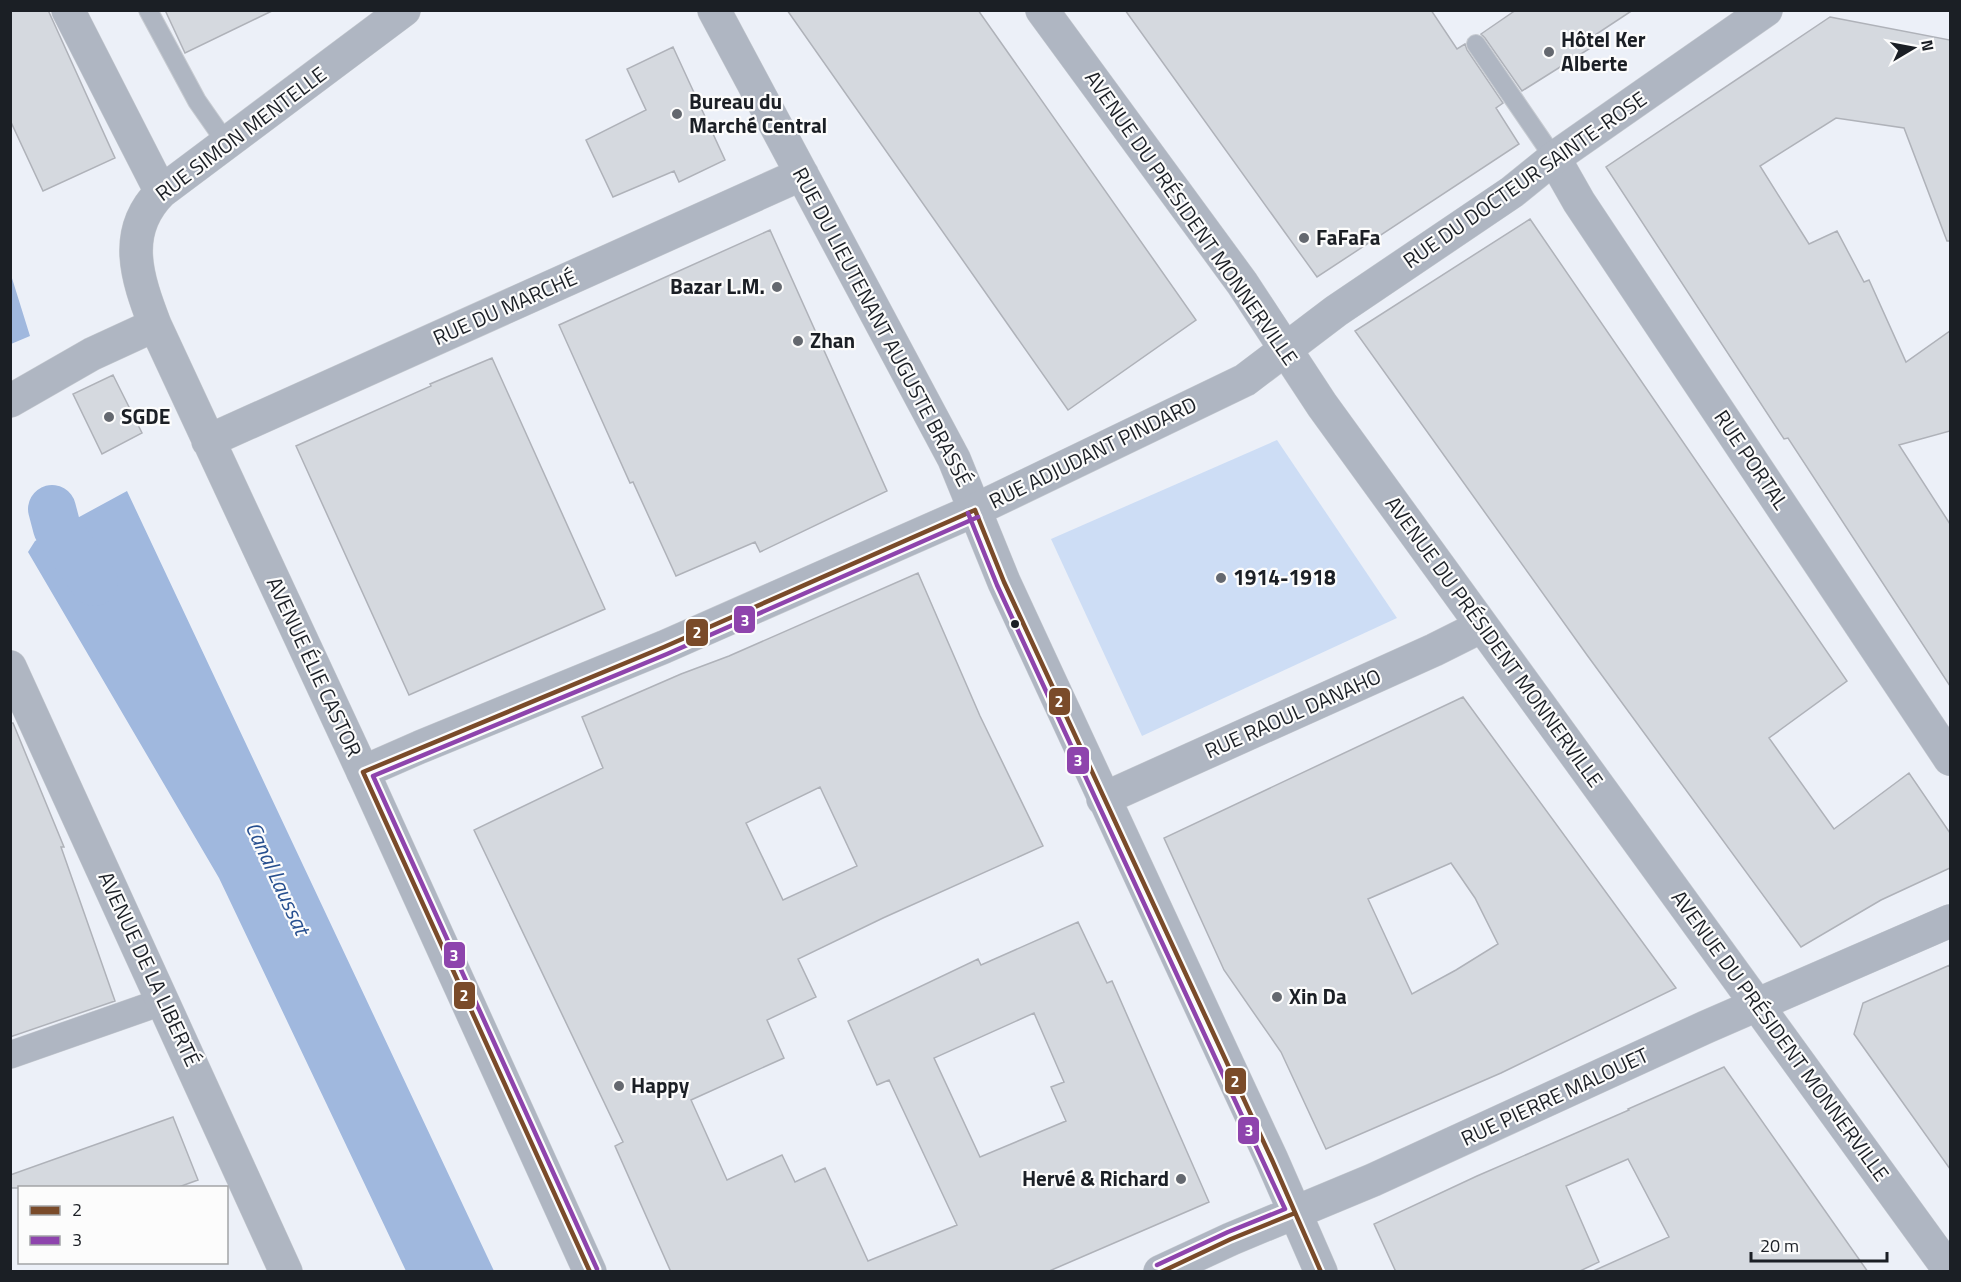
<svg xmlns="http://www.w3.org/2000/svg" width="1961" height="1282" font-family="'Titillium Web',sans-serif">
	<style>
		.green { fill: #cdddf5 }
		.water { fill: #a0b8de }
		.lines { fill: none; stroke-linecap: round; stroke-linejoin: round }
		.canal { stroke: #a0b8de; stroke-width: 48 }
		.building { fill: #d5d9df; stroke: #afb2b9; stroke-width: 1.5; fill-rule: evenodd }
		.service-casing { stroke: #c7cbd1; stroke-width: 20 }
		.pedestrian-casing { stroke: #c7cbd1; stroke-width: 28 }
		.minor-casing { stroke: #c7cbd1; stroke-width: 34 }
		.tertiary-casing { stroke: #c7cbd1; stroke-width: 34 }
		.service { stroke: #afb6c2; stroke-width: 18 }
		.pedestrian { stroke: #afb6c2; stroke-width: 27 }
		.minor { stroke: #afb6c2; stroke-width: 33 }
		.tertiary { stroke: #afb6c2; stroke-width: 33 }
		.bus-1-casing { stroke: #fcfcfc; stroke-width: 9 }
		.bus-2-casing { stroke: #fcfcfc; stroke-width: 9 }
		.bus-1 { stroke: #7a4b2a; stroke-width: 4.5 }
		.bus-2 { stroke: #8e44ad; stroke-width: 4.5 }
		.poi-dot { fill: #64686f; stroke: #fcfcfc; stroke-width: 2 }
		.bus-dot { fill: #1b1f25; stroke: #fcfcfc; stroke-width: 2 }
		.labels { text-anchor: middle; stroke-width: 4.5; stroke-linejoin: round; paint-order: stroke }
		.poi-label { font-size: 21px; font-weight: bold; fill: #1b1f25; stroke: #fcfcfc; text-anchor: start }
		.street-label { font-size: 21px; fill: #1b1f25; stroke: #fcfcfc }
		.water-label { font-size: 22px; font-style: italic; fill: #274f8f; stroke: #fcfcfc }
		.line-badge { stroke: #fcfcfc; stroke-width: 2 }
		.badge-label { font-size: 16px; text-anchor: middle; font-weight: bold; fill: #fff }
	</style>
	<rect width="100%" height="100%" fill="#ecf0f8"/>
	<!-- green -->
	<path class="green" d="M 1277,440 L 1397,618 L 1142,736 L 1051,539 Z"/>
	<!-- water -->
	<path class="water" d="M 11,275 L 30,336 L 11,344 L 10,344 Z
		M 127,491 L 494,1271 L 406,1271 L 219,878 L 28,552 L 35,541 Z"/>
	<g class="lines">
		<!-- canal -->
		<path class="canal" d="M 52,509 L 57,528 L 94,582"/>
	</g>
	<!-- building -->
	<path class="building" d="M 10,10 L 48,10 L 115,158 L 43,191 L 10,120 Z
		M 165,10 L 274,10 L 185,53 Z
		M 787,10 L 978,10 L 1196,320 L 1068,410 Z
		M 1125,10 L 1431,10 L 1457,49 L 1465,44 L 1467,50 L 1503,103 L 1496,108 L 1519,144 L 1317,277 Z
		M 1516,10 L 1633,10 L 1595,35 L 1600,42 L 1522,91 L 1485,38 L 1481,34 Z
		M 1830,17 L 1950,40 L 1950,241 L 1947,241 L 1904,128 L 1836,118 L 1760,166 L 1809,244 L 1837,231 L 1864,282 L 1869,280 L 1906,362 L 1950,331 L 1950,431 L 1899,445 L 1950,524 L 1950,686 L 1788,438 L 1784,439 L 1606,167 Z
		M 673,47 L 725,160 L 679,182 L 674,171 L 613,197 L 586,140 L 646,110 L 627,69 Z
		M 1530,219 L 1847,681 L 1769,738 L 1834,829 L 1909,773 L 1950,833 L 1950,868 L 1881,900 L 1801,947 L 1587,655 L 1355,331 Z
		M 770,230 L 887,491 L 760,552 L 755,542 L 676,576 L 633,482 L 630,483 L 559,325 Z
		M 492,358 L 605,609 L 409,695 L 296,446 L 431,386 L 430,384 Z
		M 113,375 L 142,433 L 102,454 L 73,394 Z
		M 918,573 L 980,716 L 1043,846 L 883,918 L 798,959 L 816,997 L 767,1020 L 784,1058 L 691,1100 L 727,1180 L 782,1155 L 795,1182 L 825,1168 L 868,1261 L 957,1225 L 889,1080 L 877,1085 L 848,1021 L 978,959 L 981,965 L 1078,922 L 1107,983 L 1112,981 L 1209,1202 L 1047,1272 L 671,1272 L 615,1146 L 623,1142 L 474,830 L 603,768 L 582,717 L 681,674 L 729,656 ZM 820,787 L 857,866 L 783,900 L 746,823 ZM 1034,1013 L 1064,1082 L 1051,1087 L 1066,1121 L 980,1157 L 934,1058 Z
		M 1463,697 L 1676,988 L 1501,1073 L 1326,1149 L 1281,1052 L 1224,970 L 1164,838 ZM 1451,863 L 1475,898 L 1498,944 L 1456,970 L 1412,994 L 1368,899 Z
		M 10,723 L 13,723 L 64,847 L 61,847 L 115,1001 L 10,1037 Z
		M 1950,965 L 1950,1169 L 1854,1034 L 1863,1003 Z
		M 1724,1067 L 1868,1272 L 1591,1272 L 1669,1237 L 1628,1159 L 1566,1186 L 1599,1262 L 1578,1272 L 1396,1272 L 1374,1224 L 1477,1176 L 1629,1110 L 1628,1109 Z
		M 173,1117 L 198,1180 L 176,1188 L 10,1188 L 10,1175 Z"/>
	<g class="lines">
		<defs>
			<path id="service" d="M 148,10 L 197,101 L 227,144
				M 1476,44 L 1554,158"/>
			<path id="pedestrian" d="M 10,1055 L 164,1001"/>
			<path id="minor" d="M 68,10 L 161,192
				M 714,10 L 954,459 L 1004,582 L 1272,1160 L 1321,1272
				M 1042,10 L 1242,283 L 1322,405 L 1950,1271
				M 1554,158 L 1579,202 L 1950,759
				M 10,401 L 92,354 L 155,325
				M 208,441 L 802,174
				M 10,667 L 286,1272
				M 363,772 L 155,325 C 137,278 121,232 161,192 L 404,10
				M 1103,799 L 1434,650 L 1482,626"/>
			<path id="tertiary" d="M 590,1272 L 363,772 L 420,747 L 664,647 L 975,510 L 1245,380 L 1336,311 L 1512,192 L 1554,158 L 1766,10
				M 1160,1272 L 1231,1239 L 1373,1180 L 1706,1027 L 1950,921"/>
		</defs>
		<!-- service casing -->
		<use href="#service" class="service-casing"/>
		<!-- pedestrian casing -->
		<use href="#pedestrian" class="pedestrian-casing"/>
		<!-- minor casing -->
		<use href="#minor" class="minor-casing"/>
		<!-- tertiary casing -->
		<use href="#tertiary" class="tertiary-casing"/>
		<!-- service -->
		<use href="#service" class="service"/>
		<!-- pedestrian -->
		<use href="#pedestrian" class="pedestrian"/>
		<!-- minor -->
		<use href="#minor" class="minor"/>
		<!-- tertiary -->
		<use href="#tertiary" class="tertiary"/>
		<defs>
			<path id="bus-1" d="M 975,510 L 1004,582 L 1272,1160 L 1321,1272
				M 590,1272 L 363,772 L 664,647 L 975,510
				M 1161,1272 L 1231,1239 L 1295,1213"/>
			<path id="bus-2" d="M 968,513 L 997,585 L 1285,1209 L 1228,1232 L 1157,1265
				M 597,1269 L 373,776 L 667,654 L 978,517"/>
		</defs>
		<!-- bus-1 casing -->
		<use href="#bus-1" class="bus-1-casing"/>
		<!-- bus-2 casing -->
		<use href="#bus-2" class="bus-2-casing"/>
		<!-- bus-1 -->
		<use href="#bus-1" class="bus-1"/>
		<!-- bus-2 -->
		<use href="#bus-2" class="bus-2"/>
	</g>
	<!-- markers -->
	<g class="poi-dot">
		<circle cx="1549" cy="52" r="6"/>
		<circle cx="677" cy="114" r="6"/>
		<circle cx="1304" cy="238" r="6"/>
		<circle cx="777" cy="287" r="6"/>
		<circle cx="798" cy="341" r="6"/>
		<circle cx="109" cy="417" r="6"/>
		<circle cx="1221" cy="578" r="6"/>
		<circle cx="1277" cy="997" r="6"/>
		<circle cx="619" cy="1086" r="6"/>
		<circle cx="1181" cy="1179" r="6"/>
	</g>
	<circle class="bus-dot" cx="1015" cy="624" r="5"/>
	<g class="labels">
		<!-- poi labels -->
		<g class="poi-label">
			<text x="1561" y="47">Hôtel Ker<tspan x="1561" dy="24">Alberte</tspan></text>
			<text x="689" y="109">Bureau du<tspan x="689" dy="24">Marché Central</tspan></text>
			<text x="1316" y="245">FaFaFa</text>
			<text x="765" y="294" text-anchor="end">Bazar L.M.</text>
			<text x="810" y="348">Zhan</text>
			<text x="121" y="424">SGDE</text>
			<text x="1233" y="585">1914-1918</text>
			<text x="1289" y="1004">Xin Da</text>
			<text x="631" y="1093">Happy</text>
			<text x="1169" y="1186" text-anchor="end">Hervé &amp; Richard</text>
		</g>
		<!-- street labels -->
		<g class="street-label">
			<text transform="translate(241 134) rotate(-37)" y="7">RUE SIMON MENTELLE</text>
			<text transform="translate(1525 180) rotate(-35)" y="7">RUE DU DOCTEUR SAINTE-ROSE</text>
			<text transform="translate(1191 218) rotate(55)" y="7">AVENUE DU PRÉSIDENT MONNERVILLE</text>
			<text transform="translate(505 308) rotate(-24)" y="7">RUE DU MARCHÉ</text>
			<text transform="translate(882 327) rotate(62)" y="7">RUE DU LIEUTENANT AUGUSTE BRASSÉ</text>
			<text transform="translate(1093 453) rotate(-26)" y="7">RUE ADJUDANT PINDARD</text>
			<text transform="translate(1751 460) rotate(56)" y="7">RUE PORTAL</text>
			<text transform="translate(1494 642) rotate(54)" y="7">AVENUE DU PRÉSIDENT MONNERVILLE</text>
			<text transform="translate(314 667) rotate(65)" y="7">AVENUE ÉLIE CASTOR</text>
			<text transform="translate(1293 714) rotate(-24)" y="7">RUE RAOUL DANAHO</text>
			<text transform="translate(149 969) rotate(65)" y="7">AVENUE DE LA LIBERTÉ</text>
			<text transform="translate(1780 1036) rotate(54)" y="7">AVENUE DU PRÉSIDENT MONNERVILLE</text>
			<text transform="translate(1555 1097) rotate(-25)" y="7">RUE PIERRE MALOUET</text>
		</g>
		<!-- water labels -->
		<g class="water-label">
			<text transform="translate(278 878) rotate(65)" y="8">Canal Laussat</text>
		</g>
	</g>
	<g class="line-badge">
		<rect x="733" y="605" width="23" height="29" rx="6" fill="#8e44ad"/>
		<rect x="685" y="618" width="24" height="29" rx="6" fill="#7a4b2a"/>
		<rect x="1048" y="687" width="23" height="29" rx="6" fill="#7a4b2a"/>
		<rect x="1066" y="746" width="24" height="29" rx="6" fill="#8e44ad"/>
		<rect x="443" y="941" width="23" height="28" rx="6" fill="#8e44ad"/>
		<rect x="453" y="981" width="23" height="29" rx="6" fill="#7a4b2a"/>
		<rect x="1224" y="1067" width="23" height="28" rx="6" fill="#7a4b2a"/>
		<rect x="1237" y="1116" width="23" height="29" rx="6" fill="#8e44ad"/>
	</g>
	<g class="badge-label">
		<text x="745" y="626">3</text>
		<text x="697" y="638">2</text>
		<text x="1059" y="707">2</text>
		<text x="1078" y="766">3</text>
		<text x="454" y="961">3</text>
		<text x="464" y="1001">2</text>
		<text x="1235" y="1087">2</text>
		<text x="1249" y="1136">3</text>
	</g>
	<!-- border -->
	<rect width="1961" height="1282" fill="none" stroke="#1b1f25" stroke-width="24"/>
	<!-- legend -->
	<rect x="18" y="1186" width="210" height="78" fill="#fcfcfc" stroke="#a2a4a6" stroke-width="1.5"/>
	<rect x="30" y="1206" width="30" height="9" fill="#7a4b2a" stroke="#a2a4a6" stroke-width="1.5"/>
	<text x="72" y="1216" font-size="18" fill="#1b1f25">2</text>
	<rect x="30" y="1236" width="30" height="9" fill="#8e44ad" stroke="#a2a4a6" stroke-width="1.5"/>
	<text x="72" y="1246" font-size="18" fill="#1b1f25">3</text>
	<!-- north arrow -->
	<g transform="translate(1913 48) rotate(80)" stroke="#fcfcfc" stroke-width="4.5" paint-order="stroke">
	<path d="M0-4.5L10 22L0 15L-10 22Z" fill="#1b1f25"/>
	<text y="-9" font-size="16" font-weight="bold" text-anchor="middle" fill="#1b1f25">N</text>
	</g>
	<!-- scale -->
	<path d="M1751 1252v9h136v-9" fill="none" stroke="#1b1f25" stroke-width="3"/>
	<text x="1760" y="1252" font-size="18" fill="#1b1f25" stroke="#fcfcfc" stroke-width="4.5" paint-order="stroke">20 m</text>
</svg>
